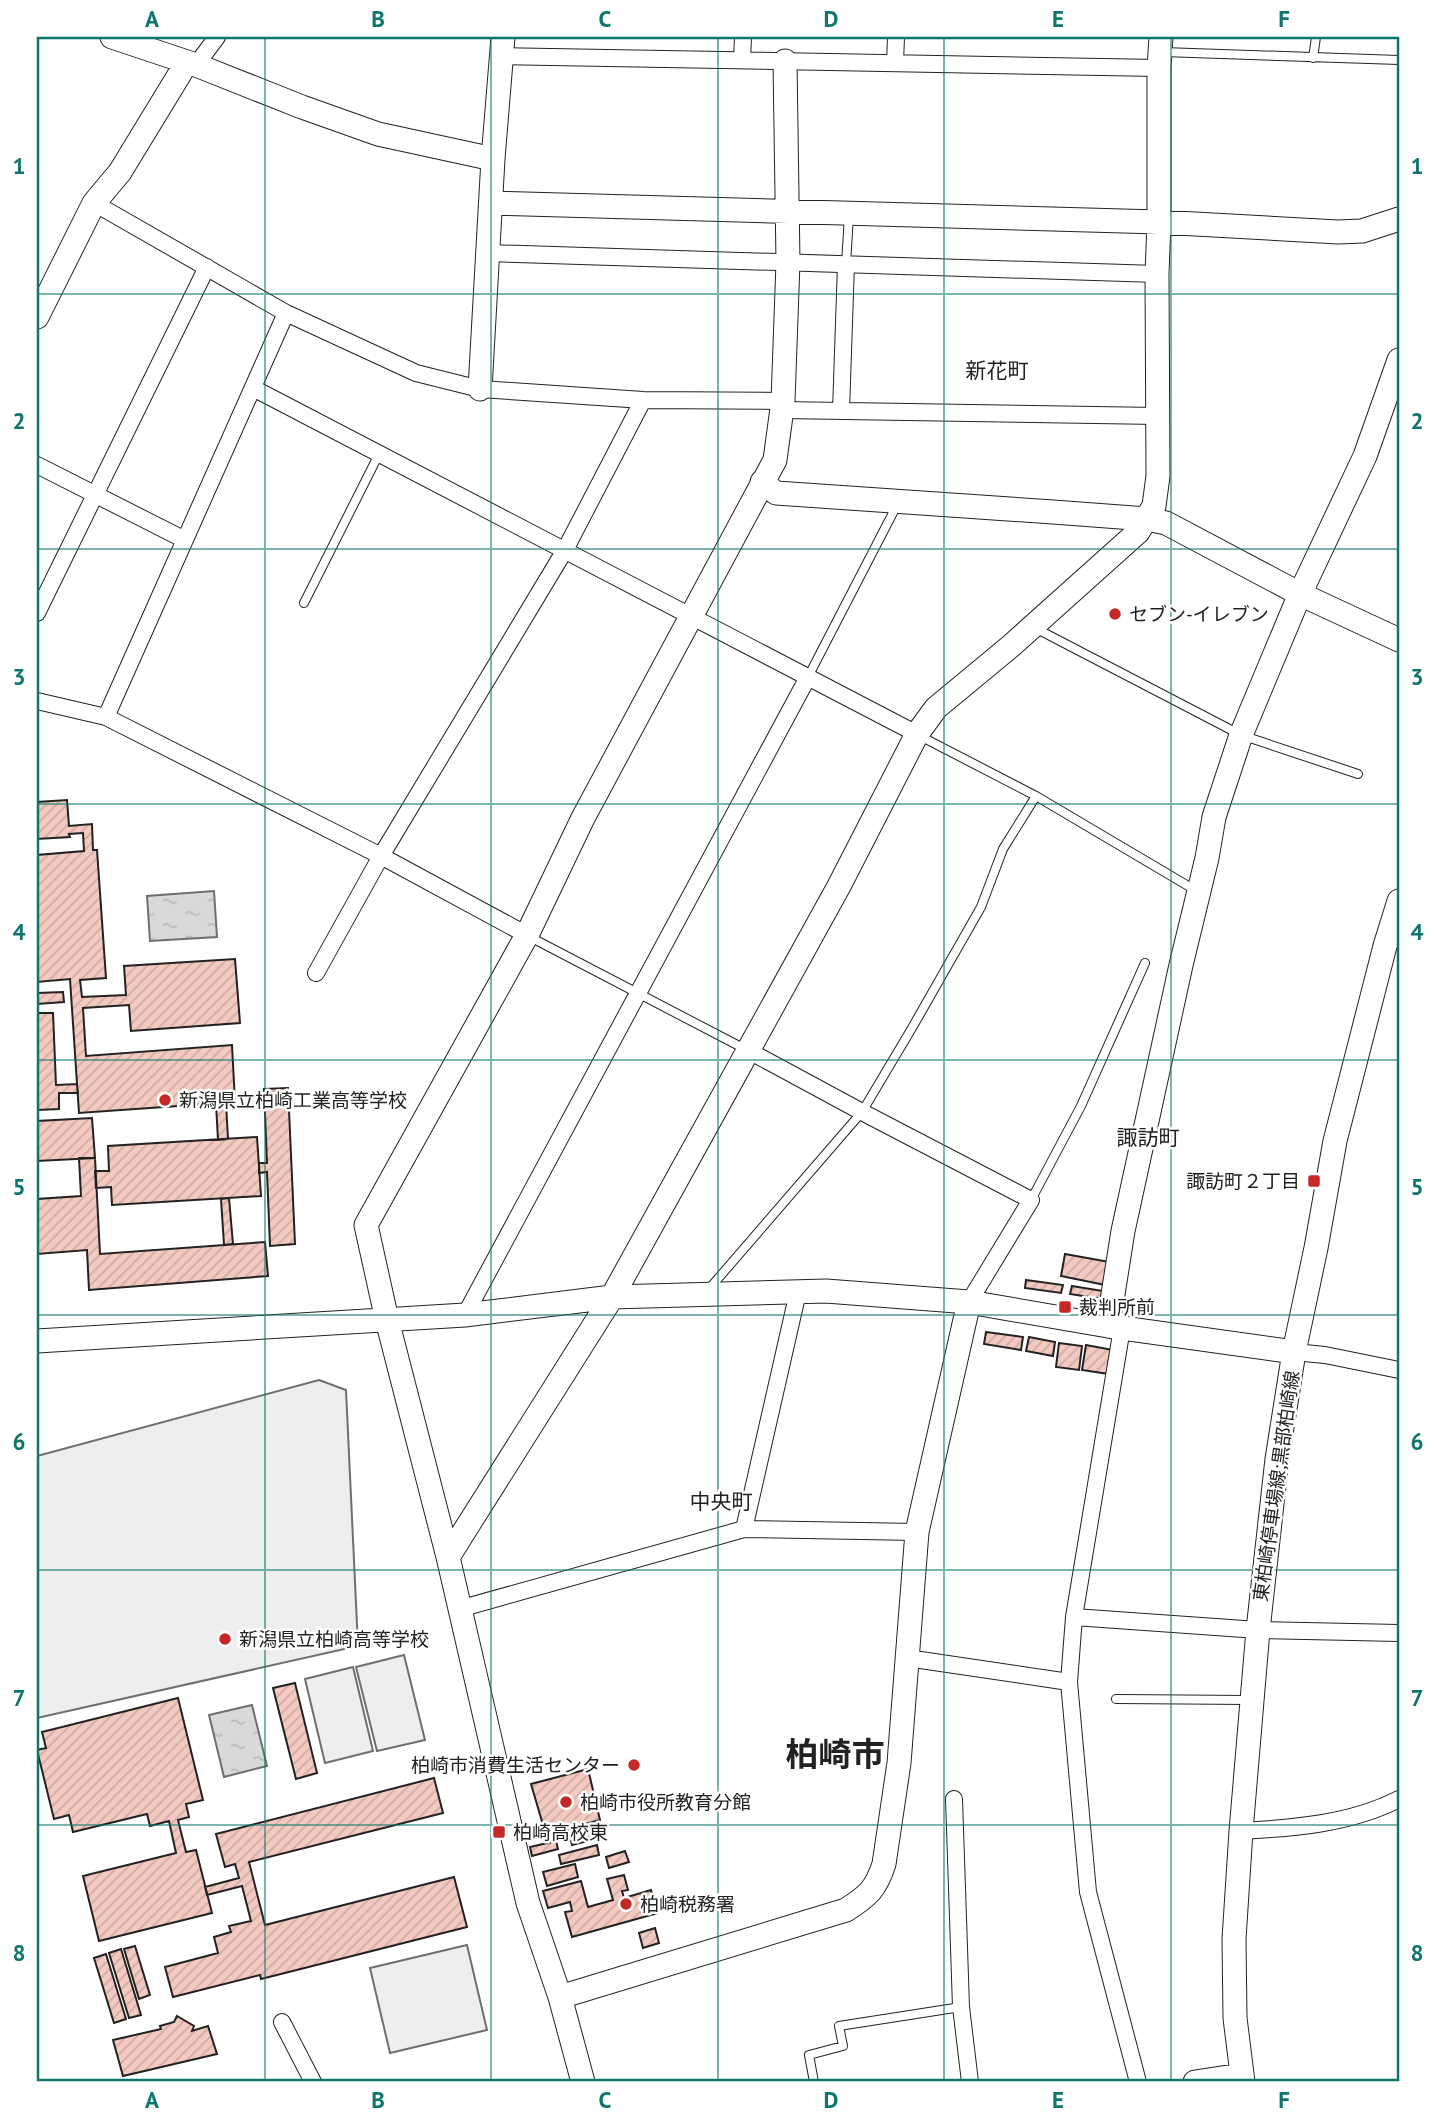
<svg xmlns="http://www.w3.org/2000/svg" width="1436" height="2119" font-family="'PT Sans','Noto Sans JP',sans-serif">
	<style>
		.grass { fill: #eee; stroke: #6f6f6f; stroke-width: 2 }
		.water { fill: url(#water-ripples); stroke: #6f6f6f; stroke-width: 2 }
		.building { fill: url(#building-hatch); stroke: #222; stroke-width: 2 }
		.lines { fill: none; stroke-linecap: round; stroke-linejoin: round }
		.lane-casing { stroke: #222; stroke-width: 10 }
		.street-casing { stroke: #222; stroke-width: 18 }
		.secondary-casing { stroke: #222; stroke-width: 25 }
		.lane { stroke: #fff; stroke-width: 8 }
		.street { stroke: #fff; stroke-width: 16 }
		.secondary { stroke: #fff; stroke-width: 23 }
		.grid { fill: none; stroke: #0f766e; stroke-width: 2; stroke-opacity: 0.55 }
		.poi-dot { fill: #c62828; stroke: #fff; stroke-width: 2.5 }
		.labels { text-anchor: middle; stroke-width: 5; stroke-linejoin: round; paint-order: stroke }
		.poi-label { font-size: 19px; fill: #222; stroke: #fff; text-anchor: start }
		.street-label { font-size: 19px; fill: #222; stroke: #fff }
		.neighbourhood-label { font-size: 21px; fill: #222; stroke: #fff }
		.town-label { font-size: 33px; font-weight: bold; fill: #222; stroke: #fff }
		.neatline { fill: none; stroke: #0f766e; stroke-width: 2.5 }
		.grid-label { font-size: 23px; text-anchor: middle; font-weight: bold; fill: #0f766e }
	</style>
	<defs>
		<pattern id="water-ripples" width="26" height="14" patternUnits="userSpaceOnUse" patternTransform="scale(1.75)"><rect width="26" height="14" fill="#d9d9d9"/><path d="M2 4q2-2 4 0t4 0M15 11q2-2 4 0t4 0" fill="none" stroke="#bababa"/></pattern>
		<pattern id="building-hatch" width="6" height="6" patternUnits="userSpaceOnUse" patternTransform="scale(1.75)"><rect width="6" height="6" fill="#f3c9c0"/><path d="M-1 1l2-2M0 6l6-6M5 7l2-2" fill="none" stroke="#d0aca5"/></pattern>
	</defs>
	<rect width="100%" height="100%" fill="#fff"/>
	<!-- grass -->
	<path class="grass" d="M 319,1380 L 346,1390 L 358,1646 L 37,1718 L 37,1456 Z
		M 404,1655 L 425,1740 L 377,1751 L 356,1667 Z
		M 353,1667 L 373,1751 L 325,1763 L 305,1679 Z
		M 467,1945 L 487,2030 L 390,2053 L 370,1968 Z"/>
	<!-- water -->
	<path class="water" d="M 214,891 L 217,937 L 150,941 L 147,896 Z
		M 252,1705 L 267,1766 L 224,1777 L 209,1715 Z"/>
	<!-- building -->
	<path class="building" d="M 67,800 L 69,826 L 92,824 L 93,850 L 97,850 L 106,978 L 80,980 L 82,997 L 126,995 L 124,966 L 235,959 L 240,1023 L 131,1031 L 129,1005 L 83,1008 L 86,1056 L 232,1045 L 235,1102 L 79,1113 L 70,979 L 37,982 L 37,855 L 84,851 L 83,833 L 69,834 L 70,837 L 37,839 L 37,802 Z
		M 63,992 L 64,1002 L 37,1004 L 37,993 Z
		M 37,1013 L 53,1013 L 56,1085 L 77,1084 L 78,1093 L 59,1093 L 59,1109 L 37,1110 Z
		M 288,1088 L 295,1244 L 270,1246 L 267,1172 L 259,1173 L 259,1163 L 267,1163 L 264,1089 Z
		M 226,1103 L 228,1139 L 218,1140 L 216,1104 Z
		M 92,1118 L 95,1158 L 37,1161 L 37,1121 Z
		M 257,1137 L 261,1196 L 112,1205 L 111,1187 L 96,1188 L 95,1171 L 109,1171 L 108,1146 Z
		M 79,1158 L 95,1158 L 100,1254 L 265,1242 L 268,1276 L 89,1290 L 87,1250 L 37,1254 L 37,1199 L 81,1196 Z
		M 229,1198 L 233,1244 L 224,1245 L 221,1199 Z
		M 1065,1254 L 1115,1263 L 1110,1286 L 1061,1276 Z
		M 1026,1280 L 1063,1285 L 1061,1293 L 1025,1288 Z
		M 1072,1286 L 1109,1292 L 1108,1300 L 1070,1294 Z
		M 986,1332 L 1023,1337 L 1021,1350 L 984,1344 Z
		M 1029,1337 L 1055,1342 L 1053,1356 L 1026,1351 Z
		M 1059,1343 L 1082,1346 L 1079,1370 L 1056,1367 Z
		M 1086,1345 L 1113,1350 L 1109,1374 L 1082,1370 Z
		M 295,1683 L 317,1773 L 296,1779 L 273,1688 Z
		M 178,1698 L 203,1800 L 186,1804 L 189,1817 L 178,1820 L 186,1852 L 196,1850 L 212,1913 L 99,1941 L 83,1876 L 176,1853 L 169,1821 L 150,1826 L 147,1814 L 73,1832 L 69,1815 L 54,1819 L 37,1750 L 46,1748 L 42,1732 Z
		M 588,1769 L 600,1820 L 546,1835 L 531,1784 Z
		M 434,1778 L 443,1813 L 249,1862 L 265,1925 L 454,1877 L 467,1927 L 261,1979 L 260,1975 L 173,1997 L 165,1967 L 218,1953 L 214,1937 L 231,1932 L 229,1926 L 251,1921 L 242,1886 L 207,1895 L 205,1887 L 239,1878 L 235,1864 L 225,1867 L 216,1834 Z
		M 600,1827 L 603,1837 L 572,1845 L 570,1835 Z
		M 556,1841 L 558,1849 L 532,1856 L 530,1847 Z
		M 597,1845 L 599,1855 L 561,1864 L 559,1855 Z
		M 625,1851 L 629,1862 L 609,1868 L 606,1857 Z
		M 575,1864 L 578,1877 L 547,1886 L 543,1872 Z
		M 624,1875 L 628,1890 L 622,1891 L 624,1898 L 651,1890 L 658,1913 L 572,1937 L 565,1912 L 572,1911 L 570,1902 L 548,1908 L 543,1891 L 581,1881 L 588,1907 L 613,1900 L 607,1879 Z
		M 655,1928 L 659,1943 L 643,1948 L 639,1933 Z
		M 135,1946 L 150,1995 L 139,1999 L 124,1949 Z
		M 121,1949 L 141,2015 L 129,2018 L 109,1953 Z
		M 106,1954 L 126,2019 L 114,2023 L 94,1958 Z
		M 177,2016 L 194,2026 L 192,2031 L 208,2026 L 217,2054 L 123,2076 L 113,2040 L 161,2029 L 160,2026 L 174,2022 Z"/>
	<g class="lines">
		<defs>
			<path id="lane" d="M 1163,52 L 1399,60
				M 1313,58 L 1316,37
				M 846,264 L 849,216
				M 304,603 L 379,454
				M 1035,628 L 1241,735 L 1358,774
				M 808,677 L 897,505
				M 920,736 L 1036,796 L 1195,890
				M 530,937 L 745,1049
				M 1031,1200 L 1081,1106 L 1145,963
				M 709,1289 L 862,1112 L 912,1028 L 981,907 L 1003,849 L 1036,796
				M 1116,1699 L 1250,1700
				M 814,2082 L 809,2055 L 843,2046 L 839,2026 L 961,2007"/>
			<path id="street" d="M 501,56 L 1159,68
				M 742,60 L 743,37
				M 895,63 L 896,37
				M 196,65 L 217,37
				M 94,203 L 286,313 L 416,373 L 480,389 L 643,400 L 783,401
				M 488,253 L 1157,274
				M 253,388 L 917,734
				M 781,410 L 1158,416
				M 841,411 L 846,264
				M 37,465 L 185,540
				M 37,613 L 207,267
				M 37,701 L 106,717 L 381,856 L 527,935
				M 106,717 L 286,313
				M 316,973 L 381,856 L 565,550 L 643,400
				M 749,1051 L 862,1112 L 1031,1200 L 969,1302
				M 465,1315 L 808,677
				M 1294,1352 L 1325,1355 L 1399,1370
				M 744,1529 L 798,1292
				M 459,1609 L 744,1529 L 917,1532
				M 1074,1617 L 1258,1630 L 1399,1633
				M 907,1658 L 1069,1682 L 1074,1617 L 1122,1328
				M 1069,1682 L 1088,1892 L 1138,2082
				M 954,1799 L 961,2007 L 970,2082
				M 1241,1831 C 1294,1828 1350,1824 1399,1799
				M 282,2022 L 313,2082"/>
			<path id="secondary" d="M 112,37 L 196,65 L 302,107 L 378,134 L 493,159
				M 491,203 L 1159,222 L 1338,232 L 1362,231 L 1399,219
				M 37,317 L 94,203 L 120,172 L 187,62
				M 480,389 L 493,159 L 503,37
				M 762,482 L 776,493 L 1053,512 L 1147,519 L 1166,523 L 1300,594 L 1399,640
				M 1108,1326 L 1123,1231 L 1181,965 L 1207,858 L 1214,817 L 1241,735 L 1300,594 L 1365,456 L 1399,360
				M 37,1341 L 465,1315 L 612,1297 L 826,1291 L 969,1302 L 1108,1326 L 1294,1352
				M 448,1557 L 612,1297 L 839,886 L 917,734 L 936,708 L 1012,645 L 1138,532 L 1154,506 L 1158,476 L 1157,274 L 1159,222 L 1159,68 L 1161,37
				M 560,1997 L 846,1910 C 868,1896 876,1889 884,1864 L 899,1763 L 917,1532 L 969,1302
				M 583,2082 L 560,1997 L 528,1903 L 448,1557 L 387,1320 L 366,1225 L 527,935 L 583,818 L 775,460 L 783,401 L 788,262 L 785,61
				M 1195,2082 L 1241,2075
				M 1243,2082 L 1235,2018 L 1234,1939 L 1241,1831 L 1258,1630 L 1277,1459 L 1294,1352 L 1316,1248 L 1335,1141 L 1385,946 L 1399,901"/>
		</defs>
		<!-- lane casing -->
		<use href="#lane" class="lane-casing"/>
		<!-- street casing -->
		<use href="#street" class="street-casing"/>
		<!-- secondary casing -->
		<use href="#secondary" class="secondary-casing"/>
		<!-- lane -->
		<use href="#lane" class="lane"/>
		<!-- street -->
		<use href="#street" class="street"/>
		<!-- secondary -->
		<use href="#secondary" class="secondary"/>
	</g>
	<!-- grid -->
	<path class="grid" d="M 265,37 L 265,2082M 491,37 L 491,2082M 718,37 L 718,2082M 944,37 L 944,2082M 1171,37 L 1171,2082M 37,294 L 1399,294M 37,549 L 1399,549M 37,804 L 1399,804M 37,1060 L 1399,1060M 37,1315 L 1399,1315M 37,1570 L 1399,1570M 37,1825 L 1399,1825"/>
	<!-- markers -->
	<g class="poi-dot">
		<circle cx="1115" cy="614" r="7"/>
		<circle cx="165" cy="1100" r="7"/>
		<rect x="1307" y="1174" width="14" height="14" rx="3.5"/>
		<rect x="1058" y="1300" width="14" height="14" rx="3.5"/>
		<circle cx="225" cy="1639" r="7"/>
		<circle cx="634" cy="1765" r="7"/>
		<circle cx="566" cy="1802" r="7"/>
		<rect x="492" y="1825" width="14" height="14" rx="3.5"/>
		<circle cx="626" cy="1904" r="7"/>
	</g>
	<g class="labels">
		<!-- poi labels -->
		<g class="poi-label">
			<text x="1129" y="621">セブン-イレブン</text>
			<text x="179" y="1107">新潟県立柏崎工業高等学校</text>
			<text x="1300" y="1188" text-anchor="end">諏訪町２丁目</text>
			<text x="1079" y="1314">裁判所前</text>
			<text x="239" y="1646">新潟県立柏崎高等学校</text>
			<text x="620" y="1772" text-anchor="end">柏崎市消費生活センター</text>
			<text x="580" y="1809">柏崎市役所教育分館</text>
			<text x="513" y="1839">柏崎高校東</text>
			<text x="640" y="1911">柏崎税務署</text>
		</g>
		<!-- street labels -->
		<g class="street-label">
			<text transform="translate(1276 1486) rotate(-82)" y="7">東柏崎停車場線;黒部柏崎線</text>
		</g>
		<!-- neighbourhood labels -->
		<g class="neighbourhood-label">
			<text x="997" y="378">新花町</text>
			<text x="1148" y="1145">諏訪町</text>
			<text x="721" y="1509">中央町</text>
		</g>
		<!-- town labels -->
		<g class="town-label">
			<text x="835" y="1766">柏崎市</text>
		</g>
	</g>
	<!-- border -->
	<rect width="1436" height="2119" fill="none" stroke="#ffffff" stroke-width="77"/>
	<rect x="38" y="38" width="1360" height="2042" class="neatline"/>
	<g class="grid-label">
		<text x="152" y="27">A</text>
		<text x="378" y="27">B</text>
		<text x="605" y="27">C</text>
		<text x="831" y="27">D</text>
		<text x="1058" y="27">E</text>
		<text x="1284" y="27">F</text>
		<text x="19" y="174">1</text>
		<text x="1417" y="174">1</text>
		<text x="19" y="429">2</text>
		<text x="1417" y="429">2</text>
		<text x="19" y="685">3</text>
		<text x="1417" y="685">3</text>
		<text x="19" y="940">4</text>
		<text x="1417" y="940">4</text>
		<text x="19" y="1195">5</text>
		<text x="1417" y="1195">5</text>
		<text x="19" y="1450">6</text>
		<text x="1417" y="1450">6</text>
		<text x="19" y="1706">7</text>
		<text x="1417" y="1706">7</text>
		<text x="19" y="1961">8</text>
		<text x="1417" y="1961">8</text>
		<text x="152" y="2108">A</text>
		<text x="378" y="2108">B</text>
		<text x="605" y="2108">C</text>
		<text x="831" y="2108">D</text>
		<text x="1058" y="2108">E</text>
		<text x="1284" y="2108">F</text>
	</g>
</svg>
